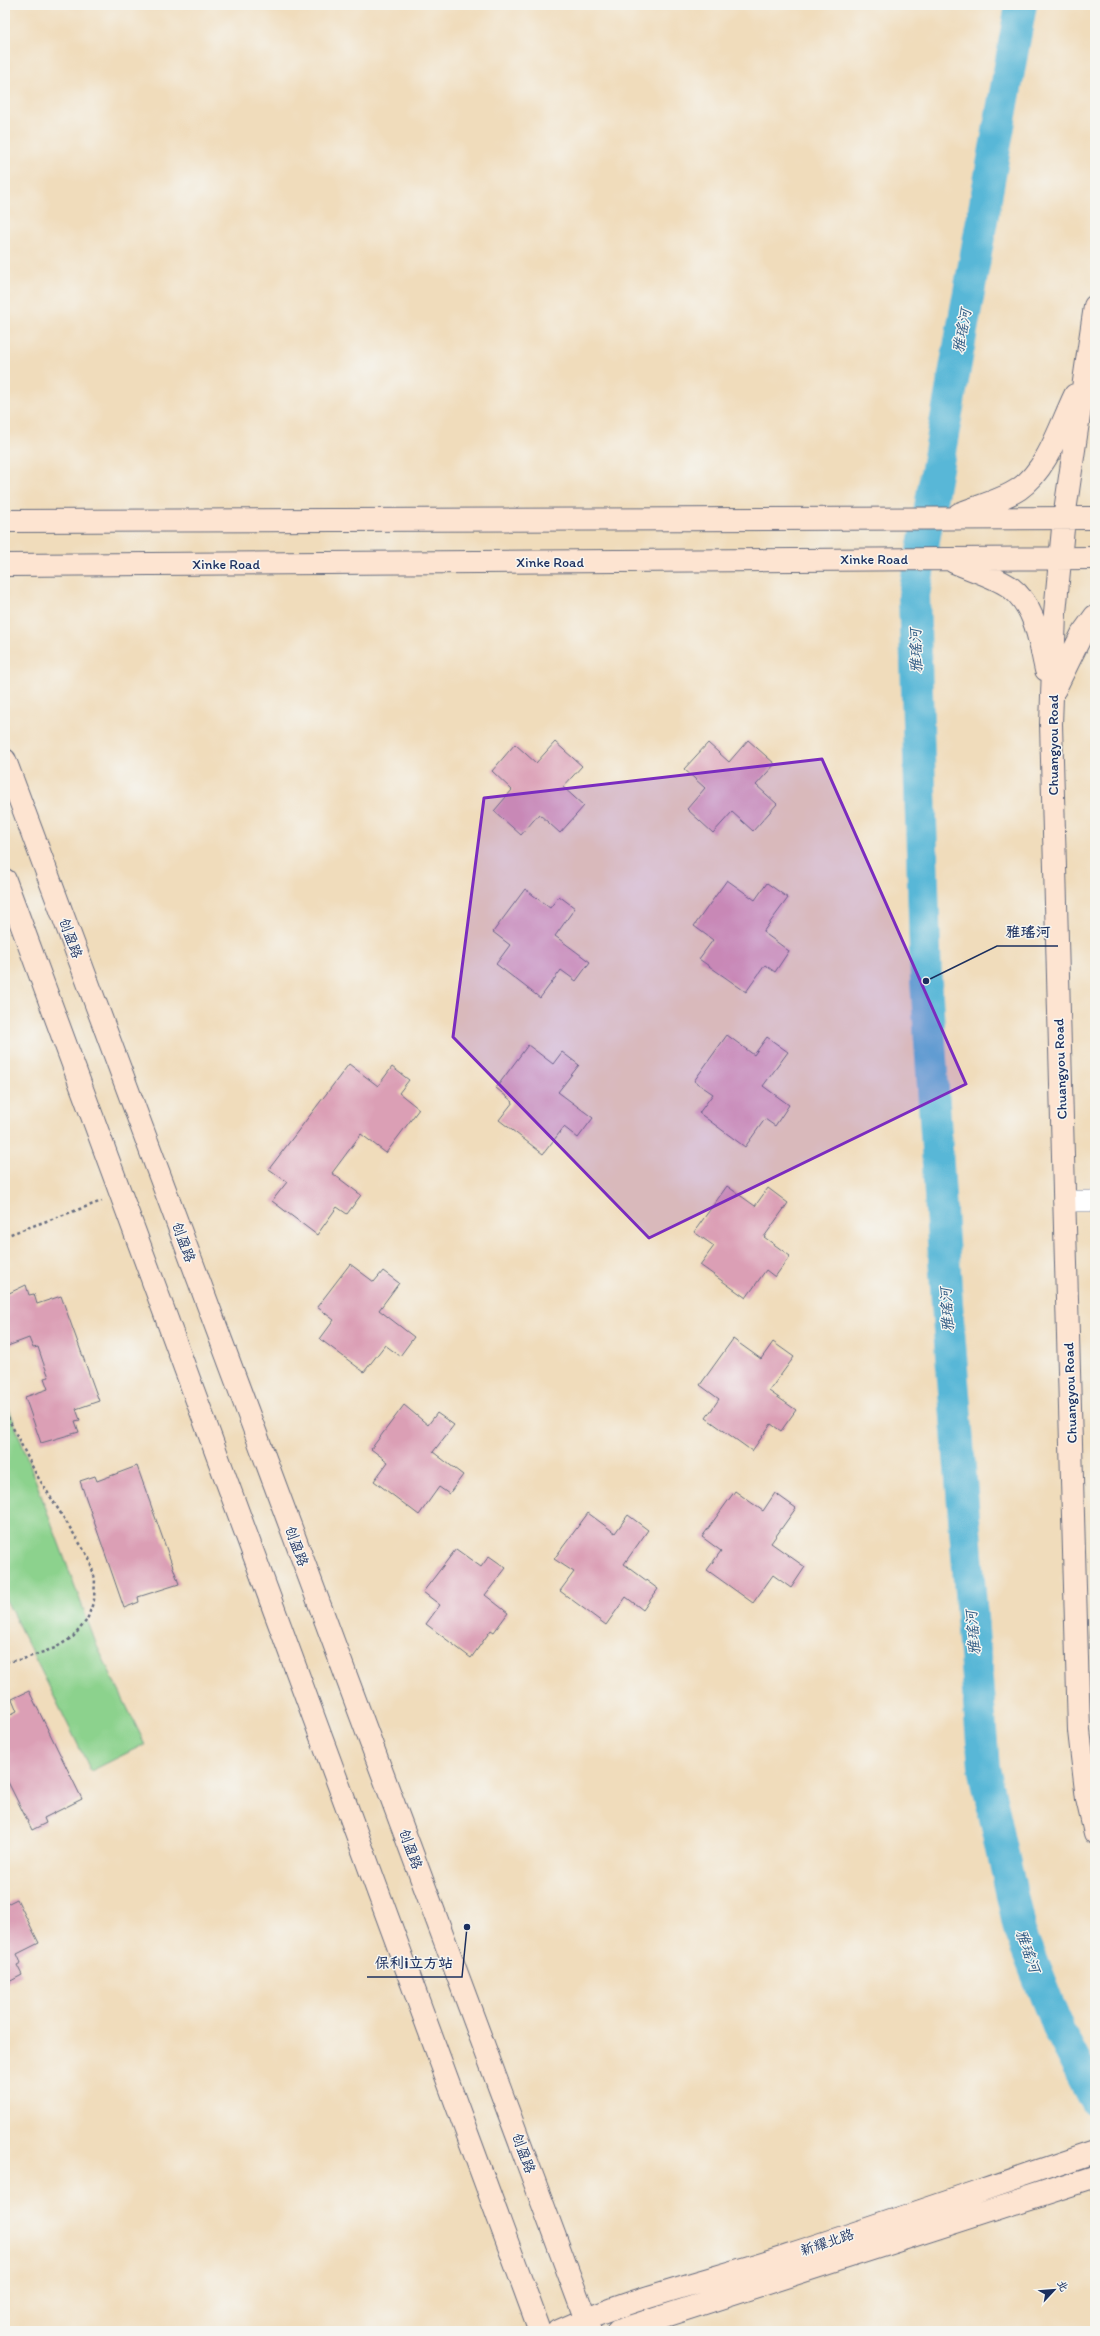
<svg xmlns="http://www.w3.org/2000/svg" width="1100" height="2336" font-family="Itim,'LXGW WenKai TC',sans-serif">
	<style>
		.green { fill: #8cd28d; stroke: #548076 }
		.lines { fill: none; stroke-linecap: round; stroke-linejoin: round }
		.river { stroke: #58b7d7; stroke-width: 32 }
		.building { fill: #db9fb5 }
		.street-casing { stroke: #666c7f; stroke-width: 22 }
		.secondary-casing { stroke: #666c7f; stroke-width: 24 }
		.path { stroke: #666c7f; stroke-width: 2.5; stroke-dasharray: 3 3; stroke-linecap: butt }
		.street { stroke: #fff; stroke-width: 21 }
		.secondary { stroke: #fde4d1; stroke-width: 22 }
		.marked { fill: #7b2cbf; fill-opacity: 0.2; stroke: #7b2cbf; stroke-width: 3; stroke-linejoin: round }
		.labels { text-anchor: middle; stroke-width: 3; stroke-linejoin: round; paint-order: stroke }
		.street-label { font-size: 14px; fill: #1b2f5e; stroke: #f6f6f2 }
		.water-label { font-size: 15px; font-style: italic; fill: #2d5882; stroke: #f6f6f2 }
		.leader { fill: none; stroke: #1b2f5e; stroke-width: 1.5 }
		.callout-dot { fill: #1b2f5e; stroke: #f6f6f2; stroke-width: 1.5 }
		.callout-label { font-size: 15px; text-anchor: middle; font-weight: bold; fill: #1b2f5e; stroke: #f6f6f2; stroke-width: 3; stroke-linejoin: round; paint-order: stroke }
	</style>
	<rect width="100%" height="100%" fill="#f6f6f2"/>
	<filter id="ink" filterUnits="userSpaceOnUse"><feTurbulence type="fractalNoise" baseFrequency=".025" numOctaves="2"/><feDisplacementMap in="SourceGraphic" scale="8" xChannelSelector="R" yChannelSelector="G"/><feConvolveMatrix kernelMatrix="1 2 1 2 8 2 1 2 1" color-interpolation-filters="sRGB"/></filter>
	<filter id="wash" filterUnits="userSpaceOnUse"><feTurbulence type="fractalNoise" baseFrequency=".012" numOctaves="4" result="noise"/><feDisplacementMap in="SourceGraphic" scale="16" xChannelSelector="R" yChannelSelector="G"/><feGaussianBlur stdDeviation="0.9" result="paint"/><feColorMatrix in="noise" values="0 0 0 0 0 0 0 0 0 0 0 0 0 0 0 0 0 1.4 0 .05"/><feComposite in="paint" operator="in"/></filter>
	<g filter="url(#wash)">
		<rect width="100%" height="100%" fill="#f0dcbb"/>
		<!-- green -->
		<path class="green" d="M 5,1398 L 97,1646 L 145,1744 L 91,1771 L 5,1598 Z"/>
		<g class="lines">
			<!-- river -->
			<path class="river" d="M 1021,5 L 914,595 L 926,981 L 948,1318 L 984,1767 L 1020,1932 L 1059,2031 L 1095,2100"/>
		</g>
		<g id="blocks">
			<!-- building -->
			<path class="building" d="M 748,740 L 775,764 L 756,785 L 777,804 L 753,831 L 732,812 L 713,833 L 687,809 L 705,788 L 684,769 L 708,743 L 729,762 Z
				M 555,742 L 582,766 L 563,787 L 584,806 L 560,833 L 539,814 L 521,835 L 494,811 L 512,790 L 492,771 L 515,744 L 536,763 Z
				M 727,880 L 755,900 L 767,883 L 788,898 L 763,932 L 789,951 L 775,972 L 765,965 L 746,992 L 699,959 L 713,940 L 694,926 Z
				M 525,889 L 550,908 L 559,896 L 575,908 L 555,936 L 590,962 L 576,981 L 561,970 L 540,998 L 496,964 L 510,945 L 493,932 Z
				M 727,1035 L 754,1055 L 767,1037 L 788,1052 L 763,1086 L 789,1105 L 775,1126 L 765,1119 L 745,1147 L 699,1113 L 713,1094 L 694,1081 Z
				M 528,1045 L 553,1064 L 562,1052 L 579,1065 L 558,1092 L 593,1118 L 578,1138 L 564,1127 L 543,1154 L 499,1120 L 513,1102 L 496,1088 Z
				M 349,1064 L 378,1086 L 392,1067 L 409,1080 L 399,1093 L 419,1109 L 386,1153 L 361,1134 L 332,1173 L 361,1195 L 347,1214 L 337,1207 L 317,1235 L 272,1201 L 287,1182 L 269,1169 Z
				M 727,1186 L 755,1206 L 768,1188 L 788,1203 L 764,1237 L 790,1256 L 775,1277 L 766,1270 L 746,1298 L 700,1265 L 714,1246 L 694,1232 Z
				M 350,1264 L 374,1282 L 383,1271 L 399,1283 L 379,1310 L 414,1337 L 400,1356 L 385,1345 L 364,1372 L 320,1339 L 334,1320 L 317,1307 Z
				M 26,1285 L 29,1295 L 34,1294 L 37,1304 L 61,1296 L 99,1401 L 76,1409 L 80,1420 L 75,1421 L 79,1432 L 41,1443 L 25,1397 L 48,1389 L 44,1378 L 49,1377 L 43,1362 L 38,1347 L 33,1348 L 29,1338 L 5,1347 L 5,1295 Z
				M 733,1339 L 761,1359 L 773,1342 L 794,1357 L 769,1391 L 796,1410 L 781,1431 L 771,1424 L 752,1451 L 706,1418 L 719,1399 L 700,1385 Z
				M 404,1405 L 428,1425 L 437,1413 L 454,1425 L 433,1452 L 463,1475 L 449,1494 L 439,1487 L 419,1515 L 374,1481 L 388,1462 L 371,1449 Z
				M 137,1466 L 179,1584 L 138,1597 L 139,1602 L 124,1608 L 80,1481 L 95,1476 L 97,1481 Z
				M 735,1491 L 763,1511 L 775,1493 L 796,1508 L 771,1543 L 805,1567 L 791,1588 L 773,1575 L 753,1603 L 707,1570 L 721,1551 L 702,1537 Z
				M 588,1513 L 615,1533 L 628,1515 L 648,1530 L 624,1564 L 658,1589 L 643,1610 L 626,1597 L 606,1625 L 560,1591 L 574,1572 L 554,1559 Z
				M 456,1549 L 481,1567 L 489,1556 L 506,1568 L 485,1595 L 508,1613 L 494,1632 L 491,1630 L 471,1658 L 426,1624 L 440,1605 L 423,1592 Z
				M 29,1691 L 82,1799 L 44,1818 L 46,1823 L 32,1830 L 5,1776 L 5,1717 L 17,1711 L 12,1699 Z
				M 17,1899 L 39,1943 L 17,1954 L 21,1963 L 17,1965 L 22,1975 L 5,1984 L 5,1905 Z"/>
		</g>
	</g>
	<g filter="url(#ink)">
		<use href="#blocks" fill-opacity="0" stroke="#666c7f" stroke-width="1"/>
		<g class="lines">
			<defs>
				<path id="street" d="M 1064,1201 L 1095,1201"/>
				<path id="secondary" d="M 1095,306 L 1064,518 L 1055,613 L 1051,724 L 1079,1731 L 1087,1799 L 1095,1833
					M 959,514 C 978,506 1001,501 1019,489 C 1048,469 1060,426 1075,395
					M 5,521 L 1095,518
					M 954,562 C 972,570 994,576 1010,587 C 1036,607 1039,640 1046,670
					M 5,565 L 1095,558
					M 1055,689 L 1082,634 L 1095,616
					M 5,760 L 590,2331
					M 5,880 L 540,2331
					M 559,2331 C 632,2297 712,2280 788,2255 C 891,2222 993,2186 1095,2152
					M 618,2331 L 1095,2177"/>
			</defs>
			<!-- street casing -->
			<use href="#street" class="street-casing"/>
			<!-- secondary casing -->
			<use href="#secondary" class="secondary-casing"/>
			<!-- path -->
			<path class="path" d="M 5,1236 L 102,1201
				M 5,1412 L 36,1474 L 89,1558 L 95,1579 L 94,1600 L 87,1620 L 73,1637 L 55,1648 L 23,1659 L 5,1662"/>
			<!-- street -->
			<use href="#street" class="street"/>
			<!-- secondary -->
			<use href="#secondary" class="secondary"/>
		</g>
	</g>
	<!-- marked area -->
	<path class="marked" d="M 822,759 L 966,1084 L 649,1238 L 453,1037 L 484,798 Z"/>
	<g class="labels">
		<!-- street labels -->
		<g class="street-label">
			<text x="874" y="564">Xinke Road</text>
			<text x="550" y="567">Xinke Road</text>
			<text x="226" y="569">Xinke Road</text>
			<text transform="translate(1053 745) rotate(-90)" y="5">Chuangyou Road</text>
			<text transform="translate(71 938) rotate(70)" y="5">创盈路</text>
			<text transform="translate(1060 1069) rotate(-92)" y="5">Chuangyou Road</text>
			<text transform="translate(184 1242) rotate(70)" y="5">创盈路</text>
			<text transform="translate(1070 1393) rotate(-92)" y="5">Chuangyou Road</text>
			<text transform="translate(297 1546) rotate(70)" y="5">创盈路</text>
			<text transform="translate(411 1849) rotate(70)" y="5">创盈路</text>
			<text transform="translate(524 2153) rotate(70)" y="5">创盈路</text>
			<text transform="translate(827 2242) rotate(-19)" y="5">新耀北路</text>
		</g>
		<!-- water labels -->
		<g class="water-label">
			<text transform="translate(962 331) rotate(-80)" y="5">雅瑶河</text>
			<text transform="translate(916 651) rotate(-92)" y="5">雅瑶河</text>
			<text transform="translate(947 1310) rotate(-94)" y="5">雅瑶河</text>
			<text transform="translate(973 1633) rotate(-95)" y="5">雅瑶河</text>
			<text transform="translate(1028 1951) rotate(70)" y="5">雅瑶河</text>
		</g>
	</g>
	<!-- callouts -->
	<path class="leader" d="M926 981L997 946H1058M467 1927L462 1977H367"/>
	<g class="callout-dot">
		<circle cx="926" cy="981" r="4"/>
		<circle cx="467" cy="1927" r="4"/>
	</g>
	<g class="callout-label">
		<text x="1028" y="937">雅瑶河</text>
		<text x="414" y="1968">保利i立方站</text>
	</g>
	<!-- margin -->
	<rect width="1100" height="2336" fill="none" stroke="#f6f6f2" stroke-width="20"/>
	<!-- north arrow -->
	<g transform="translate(1054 2290) rotate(64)" stroke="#f6f6f2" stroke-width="3" paint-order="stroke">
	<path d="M0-3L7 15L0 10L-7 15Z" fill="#1b2f5e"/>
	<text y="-6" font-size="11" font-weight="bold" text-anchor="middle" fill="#1b2f5e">北</text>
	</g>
</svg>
